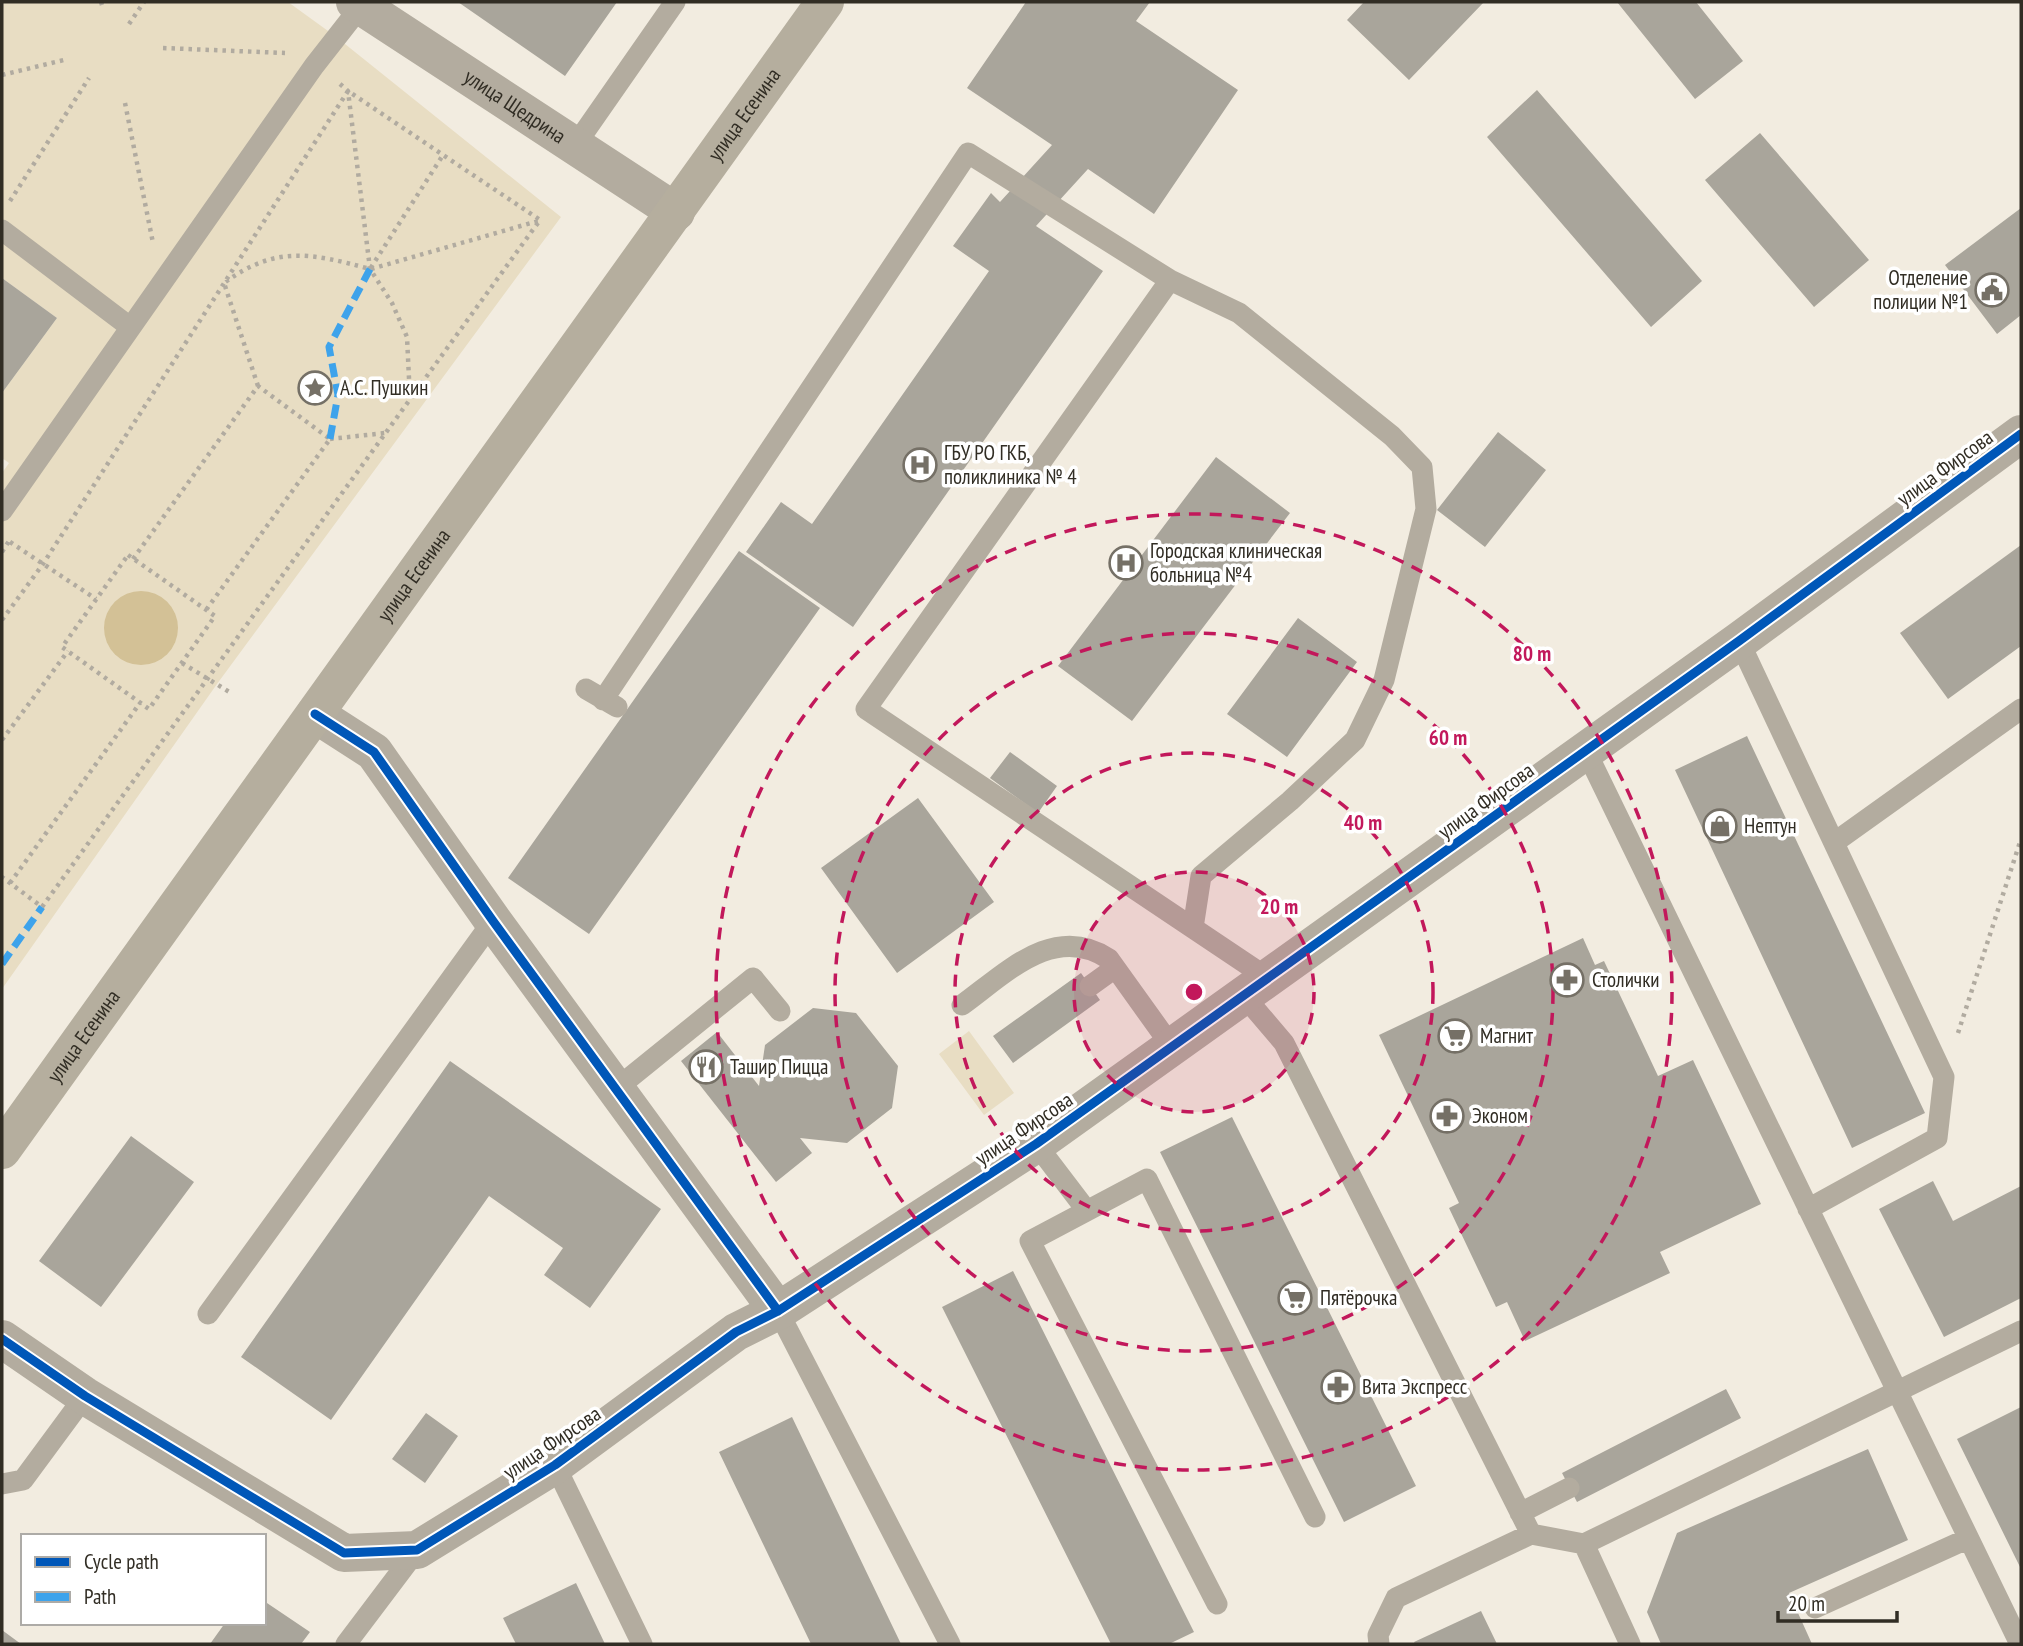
<svg xmlns="http://www.w3.org/2000/svg" width="2023" height="1646" font-family="'PT Sans Narrow',sans-serif">
	<style>
		.green { fill: #e8ddc3 }
		.water { fill: #d3c196 }
		.building { fill: #a9a59b }
		.lines { fill: none; stroke-linecap: round; stroke-linejoin: round }
		.path { stroke: #b1aba0; stroke-width: 4.5; stroke-dasharray: 3.5 5; stroke-linecap: butt }
		.service { stroke: #b3ac9f; stroke-width: 21 }
		.minor { stroke: #b3ac9f; stroke-width: 38 }
		.primary { stroke: #b5ae9e; stroke-width: 38 }
		.quiet { stroke: #3ea3eb; stroke-width: 7; stroke-dasharray: 14 7; stroke-linecap: butt }
		.cycleway-casing { stroke: #fff; stroke-width: 13 }
		.cycleway { stroke: #0057b8; stroke-width: 9 }
		.ring { fill: none; stroke: #c2185b; stroke-width: 3.5; stroke-dasharray: 12 9 }
		.labels { text-anchor: middle; stroke-width: 7; stroke-linejoin: round; paint-order: stroke }
		.street-label { font-size: 21px; fill: #312d24; stroke: #fff }
		.poi-label { font-size: 21px; fill: #312d24; stroke: #fff; text-anchor: start }
		.centre { fill: #c2185b; stroke: #fff; stroke-width: 3.5 }
		.ring-label { font-size: 21px; text-anchor: middle; font-weight: bold; fill: #c2185b; stroke: #fff; stroke-width: 7; stroke-linejoin: round; paint-order: stroke }
	</style>
	<rect width="100%" height="100%" fill="#f2ece0"/>
	<!-- green -->
	<path class="green" d="M 2,2 L 288,2 L 335,36 L 561,217 L 217,684 L 2,989 L 2,473 L 9,463 L 2,458 L 2,393 L 57,318 L 2,278 Z
		M 969,1031 L 1014,1093 L 984,1115 L 939,1054 Z"/>
	<!-- water -->
	<path class="water" d="M104 628a37 37 0 1 1 74 0a37 37 0 1 1-74 0Z"/>
	<!-- building -->
	<path class="building" d="M 458,2 L 617,2 L 565,76 Z
		M 1026,2 L 1150,2 L 1136,21 L 1238,90 L 1154,214 L 1088,169 L 1036,226 L 1103,271 L 853,627 L 746,552 L 781,502 L 812,524 L 989,271 L 953,246 L 991,193 L 1000,202 L 1052,145 L 967,88 Z
		M 1364,2 L 1484,2 L 1409,80 L 1347,20 Z
		M 1617,2 L 1696,2 L 1743,61 L 1695,99 Z
		M 1537,90 L 1702,281 L 1651,327 L 1487,137 Z
		M 1760,133 L 1869,260 L 1814,307 L 1705,180 Z
		M 2021,208 L 2021,315 L 1997,334 L 1945,265 Z
		M 2,278 L 57,318 L 2,393 Z
		M 1498,432 L 1546,470 L 1485,547 L 1437,510 Z
		M 1216,457 L 1290,513 L 1132,721 L 1058,666 Z
		M 2021,545 L 2021,646 L 1948,699 L 1900,633 Z
		M 739,551 L 820,608 L 589,934 L 508,878 Z
		M 1298,618 L 1357,662 L 1287,757 L 1227,714 Z
		M 1747,736 L 1925,1113 L 1852,1148 L 1675,770 Z
		M 1010,752 L 1057,786 L 1038,813 L 990,778 Z
		M 918,798 L 994,902 L 897,973 L 821,868 Z
		M 1583,938 L 1595,965 L 1604,961 L 1658,1076 L 1693,1060 L 1761,1204 L 1660,1252 L 1670,1273 L 1525,1341 L 1507,1302 L 1496,1307 L 1449,1208 L 1459,1203 L 1379,1035 Z
		M 1081,973 L 1100,1000 L 1013,1063 L 993,1036 Z
		M 813,1008 L 856,1013 L 898,1066 L 892,1108 L 847,1143 L 800,1138 L 812,1153 L 776,1182 L 681,1061 L 717,1032 L 759,1086 L 765,1045 Z
		M 450,1061 L 661,1209 L 590,1308 L 544,1275 L 563,1248 L 489,1196 L 331,1420 L 241,1357 Z
		M 1232,1117 L 1416,1486 L 1344,1522 L 1160,1152 Z
		M 131,1136 L 194,1182 L 101,1307 L 39,1261 Z
		M 1933,1181 L 1953,1221 L 2021,1186 L 2021,1298 L 1944,1337 L 1879,1209 Z
		M 1013,1271 L 1194,1632 L 1169,1644 L 1111,1644 L 942,1307 Z
		M 1726,1389 L 1741,1418 L 1577,1502 L 1562,1473 Z
		M 2021,1407 L 2021,1569 L 1957,1439 Z
		M 426,1413 L 458,1436 L 425,1483 L 392,1459 Z
		M 792,1417 L 901,1644 L 811,1644 L 719,1452 Z
		M 1868,1449 L 1908,1540 L 1789,1593 L 1812,1644 L 1661,1644 L 1647,1612 L 1677,1533 Z
		M 576,1583 L 605,1644 L 516,1644 L 503,1618 Z
		M 264,1601 L 310,1632 L 301,1644 L 210,1644 L 225,1623 L 264,1623 Z
		M 1481,1611 L 1497,1644 L 1415,1644 L 1414,1642 Z
		M 2,1630 L 21,1644 L 2,1644 Z"/>
	<g class="lines">
		<!-- path -->
		<path class="path" d="M 101,2 L 102,5
			M 129,24 L 144,2
			M 163,48 L 285,53
			M 2,75 L 64,60
			M 340,84 L 348,91 L 370,269 L 392,303 L 407,337 L 410,399
			M 125,103 L 153,243
			M 10,201 L 89,78
			M 371,269 L 538,221
			M 258,386 L 224,283 C 276,245 311,253 370,269 L 443,155
			M 330,439 L 385,433
			M 10,542 L 96,599
			M 2,552 L 9,541
			M 128,555 L 215,616 L 149,709 L 62,647 Z
			M 133,559 L 258,386 L 330,439 L 206,610
			M 2,620 L 43,564 L 348,91 L 540,220 L 42,907 L 2,877
			M 182,663 L 231,693
			M 2,740 L 68,651
			M 10,883 L 140,703
			M 1958,1033 L 2021,839"/>
		<!-- service -->
		<path class="service" d="M 574,147 L 675,2
			M 2,230 L 130,327
			M 1170,280 L 1239,313 L 1392,436 L 1422,467 L 1426,509 L 1384,680 L 1355,740 L 1290,801 L 1201,876 L 1193,928
			M 2,511 L 314,66 L 361,6
			M 1739,641 L 1944,1077 L 1937,1138 L 1808,1209
			M 586,689 L 617,707
			M 603,700 L 968,153 L 1170,280 L 866,709 L 1269,979
			M 1586,751 L 2020,1644
			M 1835,842 L 2021,709
			M 1090,986 L 1115,968
			M 1244,996 L 1284,1043 L 1531,1534 L 1396,1598 L 1378,1635 L 1379,1644
			M 962,1005 C 1005,974 1054,922 1109,959 L 1172,1047
			M 617,1088 L 753,978 L 780,1011
			M 1036,1144 L 1087,1211
			M 778,1311 L 950,1644
			M 208,1314 L 493,921
			M 555,1465 L 642,1644
			M 2,1484 L 23,1480 L 85,1396
			M 1520,1513 L 1569,1488
			M 1531,1534 L 1584,1544 L 2021,1331
			M 1584,1544 L 1630,1644
			M 1217,1604 L 1030,1241 L 1147,1179 L 1315,1517
			M 1815,1608 L 1967,1539
			M 346,1644 L 417,1550"/>
		<!-- minor -->
		<g class="minor">
			<path id="s1" d="M 355,2 L 676,212"/>
			<path d="M 315,714 L 374,752 L 493,921 L 778,1311"/>
			<path d="M 2,1339 L 85,1396 L 344,1553 L 417,1550 L 555,1465 L 736,1332 L 778,1311 L 1036,1144 L 1739,641 L 2021,434"/>
		</g>
		<!-- primary -->
		<path class="primary" id="s2" d="M 2,1150 L 825,2"/>
		<!-- quiet -->
		<path class="quiet" d="M 330,439 L 338,395 L 329,347 L 370,269
			M 2,964 L 42,907"/>
		<defs>
			<path id="cycleway" d="M 315,714 L 374,752 L 493,921 L 778,1311
				M 2,1339 L 85,1396 L 344,1553 L 417,1550 L 555,1465 L 736,1332 L 778,1311 L 1036,1144 L 1739,641 L 2021,434"/>
		</defs>
		<!-- cycleway casing -->
		<use href="#cycleway" class="cycleway-casing"/>
		<!-- cycleway -->
		<use href="#cycleway" class="cycleway"/>
	</g>
	<!-- distance rings -->
	<circle cx="1194" cy="992" r="120" fill="#c2185b" fill-opacity=".12"/>
	<g class="ring">
		<circle cx="1194" cy="992" r="120"/>
		<circle cx="1194" cy="992" r="239"/>
		<circle cx="1194" cy="992" r="359"/>
		<circle cx="1194" cy="992" r="478"/>
	</g>
	<!-- icons -->
	<defs>
		<symbol id="civic-ring" viewBox="-11 -11 22 22"><circle r="9.5" fill="#fff" stroke="#757066" stroke-width="1.5"/><path d="M-.6-6.5H3V-4.5H.6V-3L4-1V1h2V6H-6V1h2V-1L-.6-3ZM-1.2 2.5V6h2.4V2.5Z" fill="#757066"/></symbol>
		<symbol id="sight-ring" viewBox="-11 -11 22 22"><circle r="9.5" fill="#fff" stroke="#757066" stroke-width="1.5"/><path d="M0-6L1.8-2.2L6-1.7L2.9 1.2L3.7 5.4L0 3.3L-3.7 5.4L-2.9 1.2L-6-1.7L-1.8-2.2Z" fill="#757066"/></symbol>
		<symbol id="hospital-ring" viewBox="-11 -11 22 22"><circle r="9.5" fill="#fff" stroke="#757066" stroke-width="1.5"/><path d="M-5-5h3v3.5h4V-5h3V5h-3V1.5h-4V5h-3Z" fill="#757066"/></symbol>
		<symbol id="shop-ring" viewBox="-11 -11 22 22"><circle r="9.5" fill="#fff" stroke="#757066" stroke-width="1.5"/><path d="M-5-2.5h2.3a2.7 3.5 0 0 1 5.4 0H5L5.5 6h-11ZM-1.5-2.5h3a1.5 2.3 0 0 0-3 0Z" fill="#757066"/></symbol>
		<symbol id="pharmacy-ring" viewBox="-11 -11 22 22"><circle r="9.5" fill="#fff" stroke="#757066" stroke-width="1.5"/><path d="M-2-6h4v4h4v4h-4v4h-4v-4h-4v-4h4Z" fill="#757066"/></symbol>
		<symbol id="supermarket-ring" viewBox="-11 -11 22 22"><circle r="9.5" fill="#fff" stroke="#757066" stroke-width="1.5"/><path d="M-6-5.5h2.5l.6 2H6L4.5 2H-2.5L-4.4-4H-6ZM-1.5 3.2a1.3 1.3 0 1 0 .1 0ZM3 3.2a1.3 1.3 0 1 0 .1 0Z" fill="#757066"/></symbol>
		<symbol id="restaurant-ring" viewBox="-11 -11 22 22"><circle r="9.5" fill="#fff" stroke="#757066" stroke-width="1.5"/><path d="M-5-6h1v4h1v-4h1v4h1v-4h1v5L-1.5 .5V6h-2V.5L-5-1ZM5-6V6H3V1.5H1.5Q1.5-4 5-6Z" fill="#757066"/></symbol>
	</defs>
	<g fill-rule="evenodd">
		<use href="#civic-ring" x="1973" y="271" width="38" height="38"/>
		<use href="#sight-ring" x="296" y="369" width="38" height="38"/>
		<use href="#hospital-ring" x="901" y="446" width="38" height="38"/>
		<use href="#hospital-ring" x="1107" y="544" width="38" height="38"/>
		<use href="#shop-ring" x="1701" y="807" width="38" height="38"/>
		<use href="#pharmacy-ring" x="1548" y="961" width="38" height="38"/>
		<use href="#supermarket-ring" x="1436" y="1017" width="38" height="38"/>
		<use href="#restaurant-ring" x="687" y="1048" width="38" height="38"/>
		<use href="#pharmacy-ring" x="1428" y="1097" width="38" height="38"/>
		<use href="#supermarket-ring" x="1276" y="1279" width="38" height="38"/>
		<use href="#pharmacy-ring" x="1319" y="1368" width="38" height="38"/>
	</g>
	<g class="labels">
		<!-- street labels -->
		<g class="street-label">
			<text dy="7" stroke="none"><textPath href="#s1" startOffset="191">улица Щедрина</textPath></text>
			<text dy="7" stroke="none"><textPath href="#s2" startOffset="1274">улица Есенина</textPath></text>
			<text transform="translate(1945 468) rotate(-36)" y="7">улица Фирсова</text>
			<text dy="7" stroke="none"><textPath href="#s2" startOffset="707">улица Есенина</textPath></text>
			<text transform="translate(1486 801) rotate(-36)" y="7">улица Фирсова</text>
			<text dy="7" stroke="none"><textPath href="#s2" startOffset="140">улица Есенина</textPath></text>
			<text transform="translate(1024 1129) rotate(-34)" y="7">улица Фирсова</text>
			<text transform="translate(552 1443) rotate(-34)" y="7">улица Фирсова</text>
		</g>
		<!-- poi labels -->
		<g class="poi-label">
			<text x="1968" y="285" text-anchor="end">Отделение<tspan x="1968" dy="24">полиции №1</tspan></text>
			<text x="340" y="395">А.С. Пушкин</text>
			<text x="944" y="460">ГБУ РО ГКБ,<tspan x="944" dy="24">поликлиника № 4</tspan></text>
			<text x="1150" y="558">Городская клиническая<tspan x="1150" dy="24">больница №4</tspan></text>
			<text x="1744" y="833">Нептун</text>
			<text x="1592" y="987">Столички</text>
			<text x="1480" y="1043">Магнит</text>
			<text x="730" y="1074">Ташир Пицца</text>
			<text x="1472" y="1123">Эконом</text>
			<text x="1320" y="1305">Пятёрочка</text>
			<text x="1362" y="1394">Вита Экспресс</text>
		</g>
	</g>
	<circle cx="1194" cy="992" r="10" class="centre"/>
	<g class="ring-label">
		<text x="1532" y="661">80 m</text>
		<text x="1448" y="745">60 m</text>
		<text x="1363" y="830">40 m</text>
		<text x="1279" y="914">20 m</text>
	</g>
	<!-- border -->
	<rect width="2023" height="1646" fill="none" stroke="#312d24" stroke-width="7"/>
	<!-- legend -->
	<rect x="21" y="1534" width="245" height="91" fill="#ffffff" stroke="#adaba7" stroke-width="2"/>
	<rect x="35" y="1557" width="35" height="10" fill="#0057b8" stroke="#adaba7" stroke-width="2"/>
	<text x="84" y="1569" font-size="21" fill="#312d24">Cycle path</text>
	<rect x="35" y="1592" width="35" height="10" fill="#3ea3eb" stroke="#adaba7" stroke-width="2"/>
	<text x="84" y="1604" font-size="21" fill="#312d24">Path</text>
	<!-- scale -->
	<path d="M1778 1611v10h119v-10" fill="none" stroke="#312d24" stroke-width="3.5"/>
	<text x="1788" y="1611" font-size="21" fill="#312d24" stroke="#ffffff" stroke-width="5" paint-order="stroke">20 m</text>
</svg>
